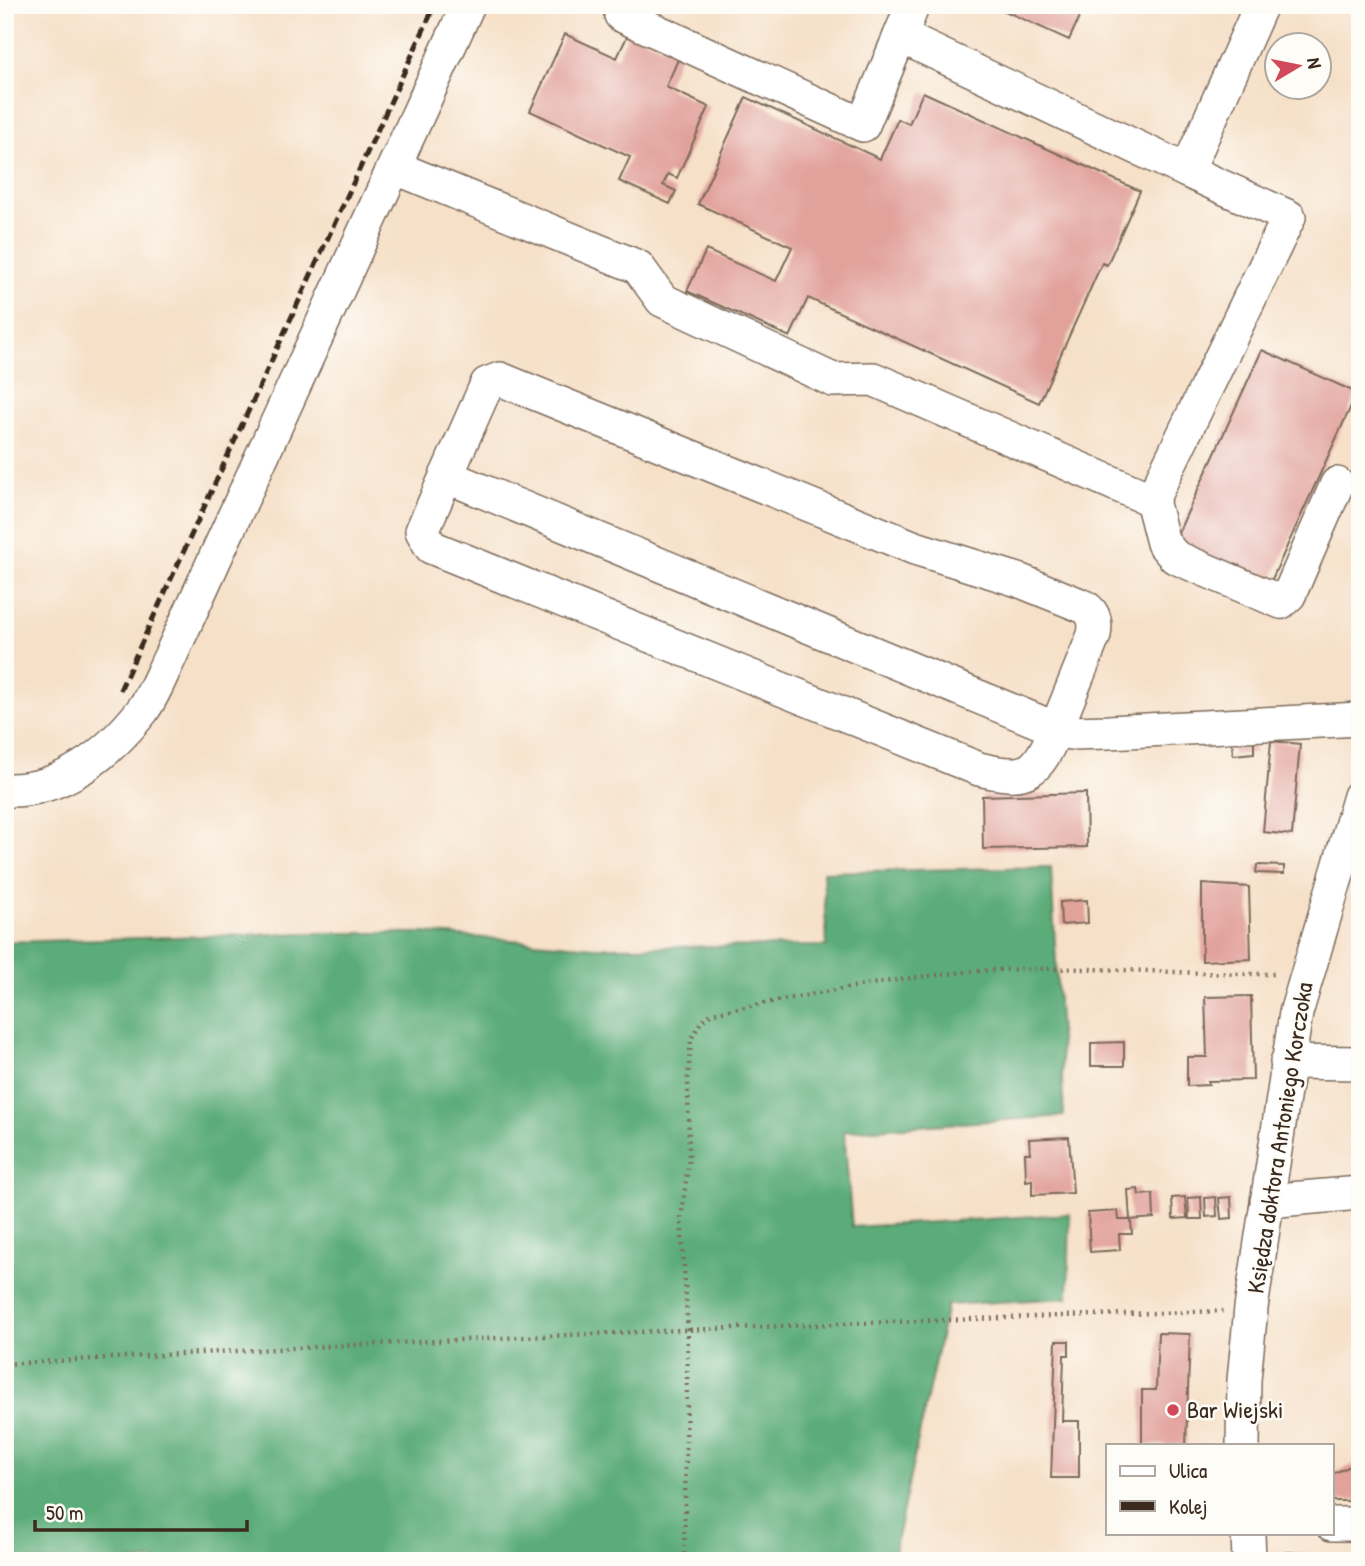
<svg xmlns="http://www.w3.org/2000/svg" width="1365" height="1566" font-family="'Patrick Hand',sans-serif">
	<style>
		.forest { fill: #5cac79; stroke: #4c6b4c; stroke-width: 2 }
		.building { fill: #e2a29c }
		.lines { fill: none; stroke-linecap: round; stroke-linejoin: round }
		.minor-casing { stroke: #7c6a5a; stroke-width: 36 }
		.path { stroke: #7c6a5a; stroke-width: 4.5; stroke-dasharray: 2 5; stroke-linecap: butt }
		.minor { stroke: #fff; stroke-width: 33 }
		.rail { stroke: #3b2a1e; stroke-width: 5; stroke-dasharray: 10 5; stroke-linecap: butt }
		.poi-dot { fill: #d1495b; stroke: #fdfcf7; stroke-width: 2.5 }
		.labels { text-anchor: middle; stroke-width: 5; stroke-linejoin: round; paint-order: stroke }
		.street-label { font-size: 24px; fill: #3b2a1e; stroke: #fdfcf7 }
		.poi-label { font-size: 24px; fill: #3b2a1e; stroke: #fdfcf7; text-anchor: start }
	</style>
	<rect width="100%" height="100%" fill="#fdfcf7"/>
	<filter id="ink" filterUnits="userSpaceOnUse"><feTurbulence type="fractalNoise" baseFrequency=".0143" numOctaves="2"/><feDisplacementMap in="SourceGraphic" scale="14" xChannelSelector="R" yChannelSelector="G"/><feConvolveMatrix kernelMatrix="1 2 1 2 8 2 1 2 1" color-interpolation-filters="sRGB"/></filter>
	<filter id="wash" filterUnits="userSpaceOnUse"><feTurbulence type="fractalNoise" baseFrequency=".00686" numOctaves="4" result="noise"/><feDisplacementMap in="SourceGraphic" scale="28" xChannelSelector="R" yChannelSelector="G"/><feGaussianBlur stdDeviation="1.57" result="paint"/><feColorMatrix in="noise" values="0 0 0 0 0 0 0 0 0 0 0 0 0 0 0 0 0 1.4 0 .05"/><feComposite in="paint" operator="in"/></filter>
	<g filter="url(#wash)">
		<rect width="100%" height="100%" fill="#f6e0c8"/>
		<!-- forest -->
		<path class="forest" d="M 1051,867 L 1064,1116 L 844,1131 L 852,1227 L 1070,1214 L 1068,1298 L 947,1305 L 892,1561 L 5,1561 L 5,942 L 308,933 L 423,933 L 595,947 L 827,946 L 823,872 Z"/>
		<g id="blocks">
			<!-- building -->
			<path class="building" d="M 992,5 L 1085,5 L 1069,40 Z
				M 629,32 L 680,55 L 666,87 L 709,107 L 677,178 L 668,174 L 663,185 L 676,191 L 670,204 L 619,181 L 630,157 L 530,111 L 565,34 L 617,58 Z
				M 923,92 L 1140,191 L 1107,265 L 1102,263 L 1039,403 L 808,298 L 790,337 L 687,291 L 706,250 L 776,281 L 792,247 L 698,204 L 746,97 L 880,159 L 898,119 L 909,124 Z
				M 1262,350 L 1357,393 L 1268,588 L 1173,544 Z
				M 1254,739 L 1254,753 L 1233,755 L 1232,741 Z
				M 1271,741 L 1300,744 L 1292,835 L 1263,832 Z
				M 1086,793 L 1087,847 L 983,849 L 982,796 Z
				M 1257,865 L 1284,866 L 1284,874 L 1256,873 Z
				M 1202,884 L 1249,887 L 1251,959 L 1202,961 Z
				M 1087,900 L 1088,923 L 1061,925 L 1060,902 Z
				M 1355,945 L 1360,945 L 1360,1015 L 1357,1015 Z
				M 1251,996 L 1253,1080 L 1208,1081 L 1209,1085 L 1187,1086 L 1187,1057 L 1207,1057 L 1205,997 Z
				M 1124,1042 L 1124,1066 L 1091,1066 L 1091,1043 Z
				M 1069,1137 L 1073,1193 L 1032,1195 L 1032,1180 L 1026,1181 L 1025,1153 L 1030,1153 L 1029,1139 Z
				M 1138,1189 L 1139,1195 L 1153,1194 L 1154,1218 L 1130,1220 L 1128,1190 Z
				M 1185,1197 L 1187,1218 L 1173,1219 L 1172,1198 Z
				M 1201,1197 L 1202,1219 L 1189,1219 L 1188,1198 Z
				M 1216,1197 L 1217,1216 L 1206,1217 L 1205,1198 Z
				M 1231,1197 L 1232,1218 L 1221,1219 L 1219,1198 Z
				M 1118,1211 L 1119,1220 L 1131,1220 L 1132,1234 L 1119,1234 L 1120,1250 L 1090,1252 L 1088,1213 Z
				M 1158,1333 L 1190,1334 L 1186,1445 L 1142,1445 L 1142,1390 L 1156,1390 Z
				M 1056,1341 L 1069,1341 L 1069,1355 L 1064,1355 L 1062,1421 L 1079,1421 L 1079,1478 L 1051,1478 Z
				M 1360,1462 L 1360,1501 L 1332,1501 L 1332,1474 Z
				M 1286,1552 L 1360,1559 L 1360,1561 L 1275,1561 Z"/>
		</g>
	</g>
	<g filter="url(#ink)">
		<use href="#blocks" fill-opacity="0" stroke="#7c6a5a" stroke-width="2"/>
		<g class="lines">
			<defs>
				<path id="minor" d="M 913,5 L 900,36 L 1187,171 L 1261,5
					M 621,15 L 863,125 L 900,36
					M 394,167 L 638,267 L 662,300 L 833,380 L 873,379 L 1152,500 L 1289,217 L 1187,171
					M 446,476 L 1056,729 C 1037,774 1028,781 979,769 L 431,547 L 422,531 L 487,384 L 500,379 L 915,548 L 1018,580 L 1085,607 C 1095,614 1096,624 1094,635 L 1056,729 L 1070,733 L 1108,732 L 1360,719
					M 1152,500 L 1163,543 L 1175,557 L 1281,602 L 1289,595 L 1337,484
					M 5,790 C 62,792 109,753 142,711 C 154,695 161,675 170,657 L 468,5
					M 1287,1062 L 1360,1063
					M 1267,1201 L 1360,1193
					M 1243,1445 L 1244,1380 L 1251,1308 L 1296,1013 L 1360,796
					M 1332,1524 L 1360,1524
					M 1248,1533 L 1249,1561"/>
			</defs>
			<!-- minor casing -->
			<use href="#minor" class="minor-casing"/>
			<!-- path -->
			<path class="path" d="M 5,1364 C 411,1340 817,1323 1223,1311
				M 684,1561 L 688,1331 L 681,1219 L 689,1157 L 688,1077 L 691,1039 L 701,1022 L 712,1013 C 817,994 922,970 1028,969 C 1111,967 1194,975 1278,974"/>
			<!-- minor -->
			<use href="#minor" class="minor"/>
			<!-- rail -->
			<path class="rail" d="M 120,690 L 435,5"/>
		</g>
	</g>
	<!-- markers -->
	<circle class="poi-dot" cx="1173" cy="1410" r="7"/>
	<g class="labels">
		<!-- street labels -->
		<g class="street-label">
			<text transform="translate(1280 1138) rotate(-81)" y="8">Księdza doktora Antoniego Korczoka</text>
		</g>
		<!-- poi labels -->
		<g class="poi-label">
			<text x="1187" y="1418">Bar Wiejski</text>
		</g>
	</g>
	<!-- margin -->
	<rect width="1365" height="1566" fill="none" stroke="#fdfcf7" stroke-width="28"/>
	<!-- legend -->
	<rect x="1106" y="1444" width="228" height="91" fill="#fdfcf7" stroke="#afa8a0" stroke-width="2"/>
	<rect x="1120" y="1466" width="35" height="10" fill="#ffffff" stroke="#afa8a0" stroke-width="2"/>
	<text x="1169" y="1478" font-size="21" fill="#3b2a1e">Ulica</text>
	<rect x="1120" y="1501" width="35" height="10" fill="#3b2a1e" stroke="#afa8a0" stroke-width="2"/>
	<text x="1169" y="1514" font-size="21" fill="#3b2a1e">Kolej</text>
	<!-- north arrow -->
	<g transform="translate(1298 66) rotate(80)"><circle r="33" fill="#fdfcf7" stroke="#afa8a0" stroke-width="2"/>
	<path d="M0-5L12 26L0 18L-12 26Z" fill="#d1495b"/>
	<text y="-10" font-size="19" font-weight="bold" text-anchor="middle" fill="#3b2a1e">N</text>
	</g>
	<!-- scale -->
	<path d="M35 1520v10h212v-10" fill="none" stroke="#3b2a1e" stroke-width="3.5"/>
	<text x="46" y="1520" font-size="21" fill="#3b2a1e" stroke="#fdfcf7" stroke-width="5" paint-order="stroke">50 m</text>
</svg>
